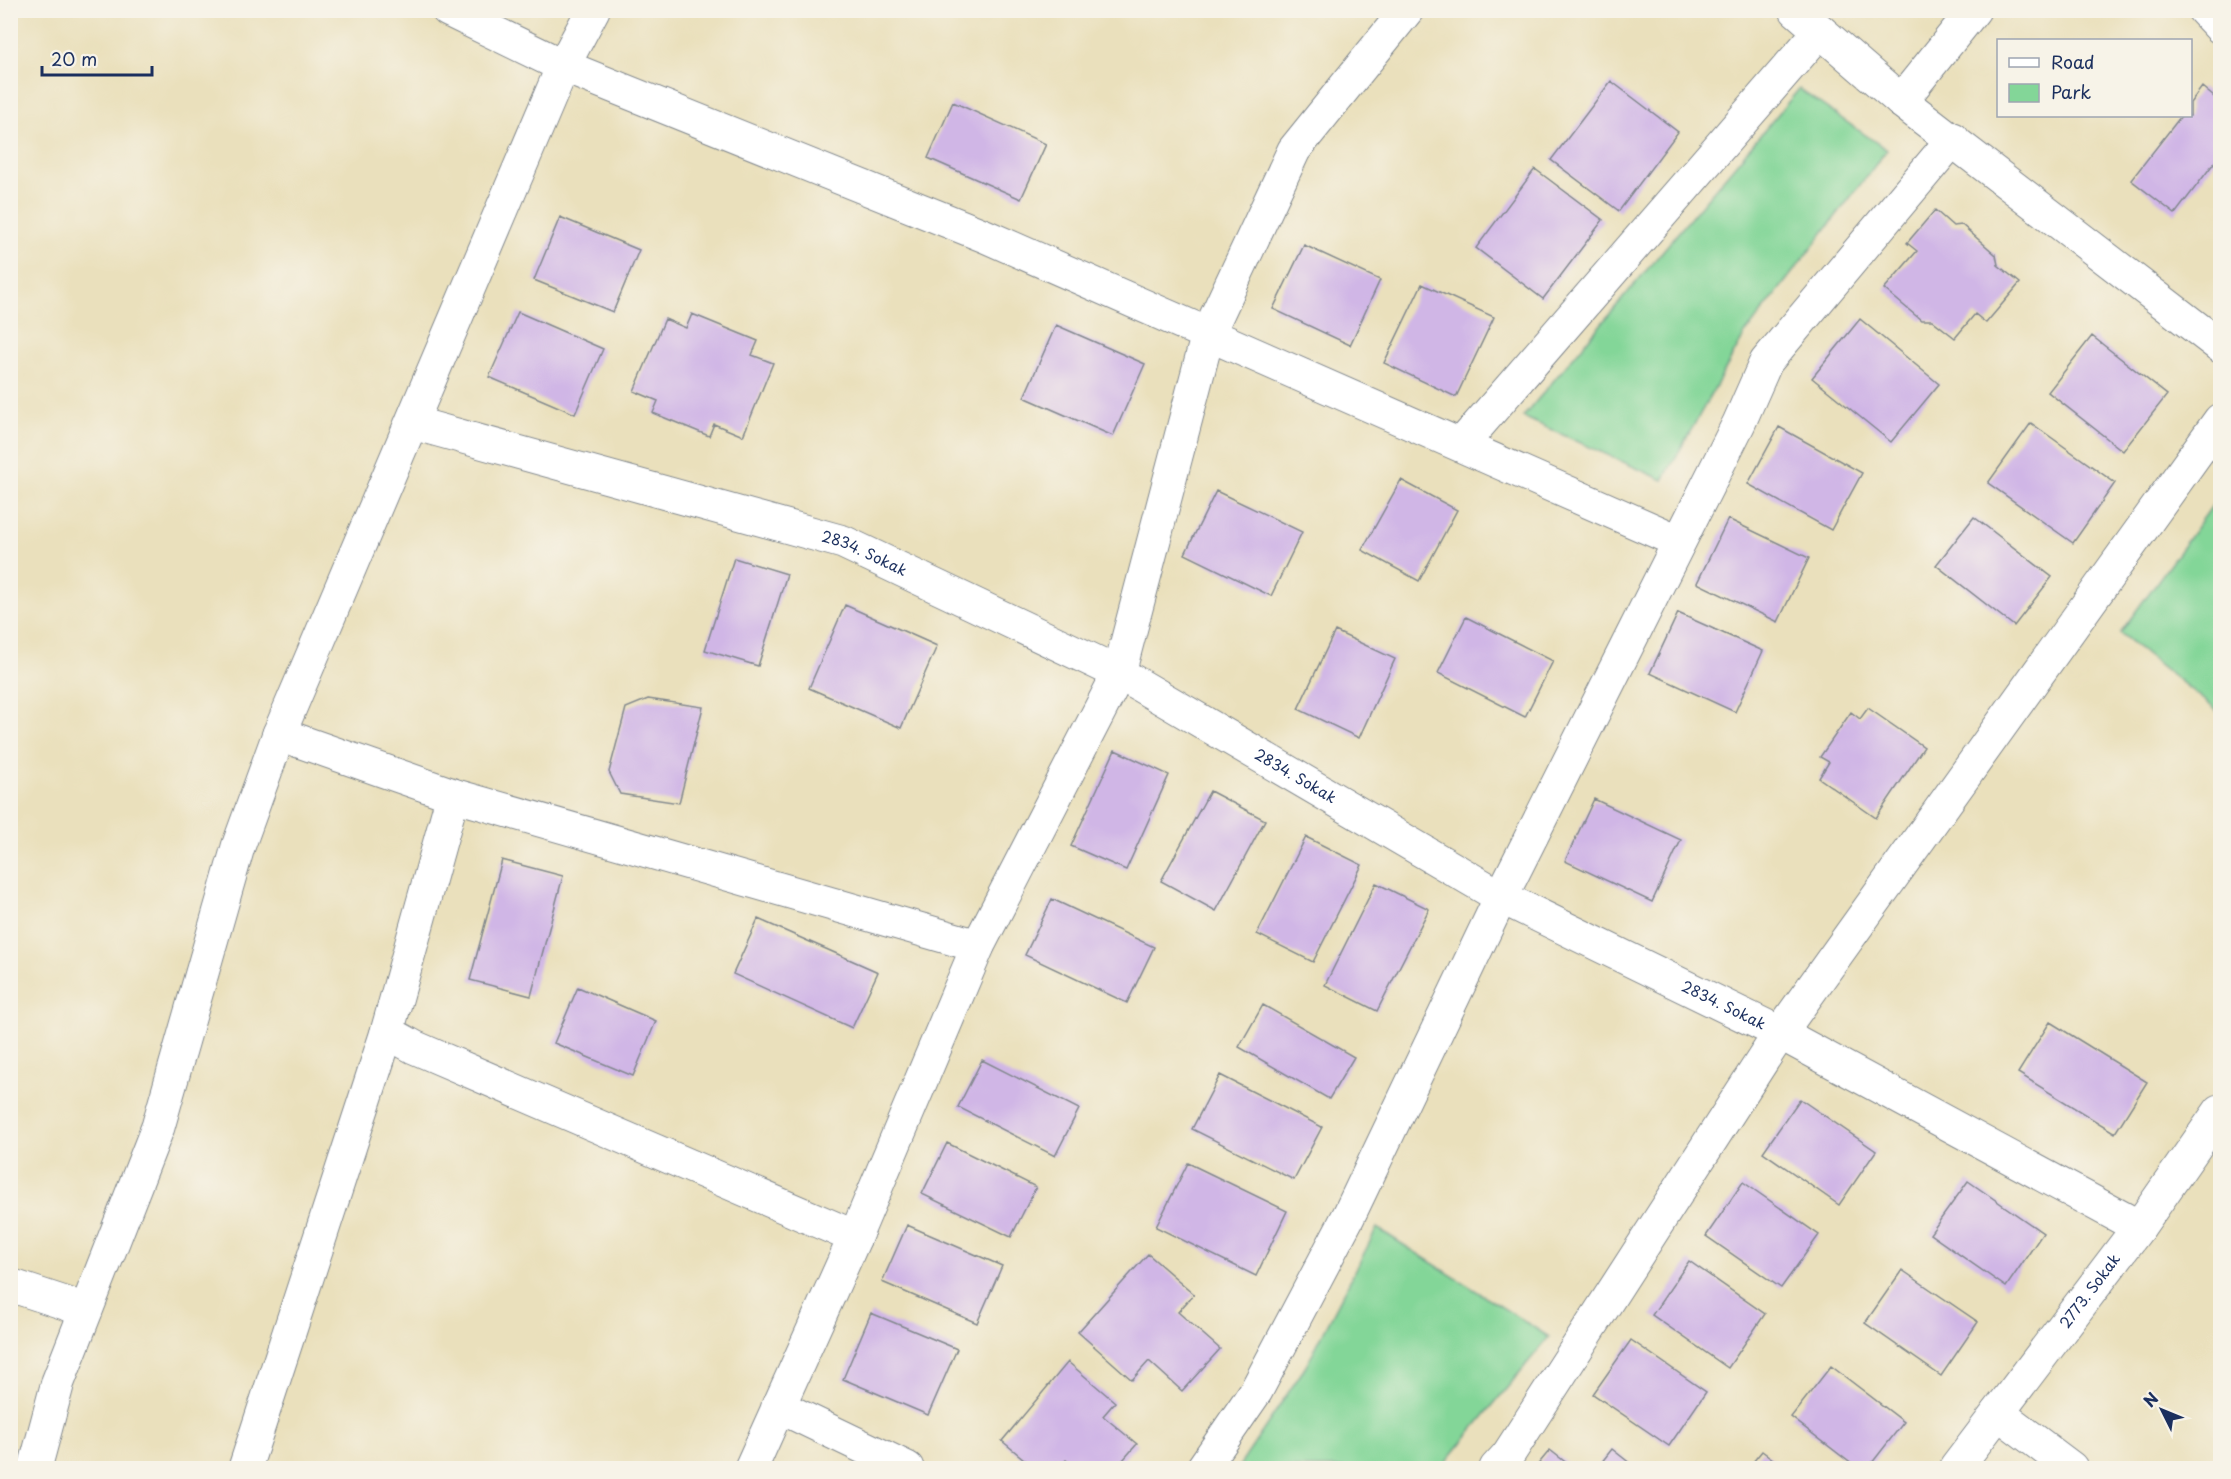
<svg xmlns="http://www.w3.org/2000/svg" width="2231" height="1479" font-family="'Playpen Sans',sans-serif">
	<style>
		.green { fill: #83d698; stroke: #4f827b; stroke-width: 1.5 }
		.building { fill: #d0b6e6 }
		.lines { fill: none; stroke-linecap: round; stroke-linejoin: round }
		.minor-casing { stroke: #82888d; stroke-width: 35 }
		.minor { stroke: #fff; stroke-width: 33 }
		.labels { text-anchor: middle; stroke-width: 5; stroke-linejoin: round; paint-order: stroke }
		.street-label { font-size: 15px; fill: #1b2f5e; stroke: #f7f3e8 }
	</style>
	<rect width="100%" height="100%" fill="#f7f3e8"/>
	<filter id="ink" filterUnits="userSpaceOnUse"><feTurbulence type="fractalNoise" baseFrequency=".0167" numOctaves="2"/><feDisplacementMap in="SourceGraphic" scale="12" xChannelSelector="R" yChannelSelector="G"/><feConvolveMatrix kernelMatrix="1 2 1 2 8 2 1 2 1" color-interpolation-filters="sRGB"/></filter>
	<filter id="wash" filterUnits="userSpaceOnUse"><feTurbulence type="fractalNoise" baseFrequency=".008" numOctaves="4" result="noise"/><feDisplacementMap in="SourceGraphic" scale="24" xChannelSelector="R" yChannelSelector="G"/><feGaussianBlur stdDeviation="1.35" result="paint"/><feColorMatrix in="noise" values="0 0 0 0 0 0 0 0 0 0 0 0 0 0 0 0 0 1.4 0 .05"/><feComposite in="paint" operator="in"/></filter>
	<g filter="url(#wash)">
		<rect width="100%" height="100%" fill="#eae0bc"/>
		<!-- green -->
		<path class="green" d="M 1799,89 L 1887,150 L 1745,334 L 1663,480 L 1523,417 Z
			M 2220,495 L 2220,713 L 2120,633 Z
			M 1377,1228 L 1549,1337 L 1441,1468 L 1238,1468 L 1306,1366 Z"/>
		<g id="blocks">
			<!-- building -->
			<path class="building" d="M 1611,81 L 1678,132 L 1619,211 L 1551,160 Z
				M 2202,87 L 2220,102 L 2220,155 L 2175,214 L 2131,180 L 2181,116 L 2190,116 L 2190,103 Z
				M 953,102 L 1046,144 L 1021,199 L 928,158 Z
				M 1535,169 L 1603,220 L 1543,299 L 1476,248 Z
				M 1935,210 L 1953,226 L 1962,225 L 1996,255 L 1998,265 L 2020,283 L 1986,323 L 1975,314 L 1955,338 L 1932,320 L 1921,320 L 1884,289 L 1917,251 L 1907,243 Z
				M 560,217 L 639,250 L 613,312 L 534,280 Z
				M 1304,245 L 1380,280 L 1350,345 L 1273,309 Z
				M 1422,284 L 1494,317 L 1456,397 L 1384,363 Z
				M 518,312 L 603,349 L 575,414 L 489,377 Z
				M 692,314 L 758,341 L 752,355 L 773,363 L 743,436 L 714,424 L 709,436 L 653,413 L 658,401 L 634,391 L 665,319 L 686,328 Z
				M 1860,319 L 1939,384 L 1891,442 L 1812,378 Z
				M 1056,325 L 1145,364 L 1113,436 L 1024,397 Z
				M 2092,336 L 2167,395 L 2123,451 L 2048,392 Z
				M 2031,423 L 2115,483 L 2073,543 L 1988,483 Z
				M 1779,427 L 1862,473 L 1831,530 L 1748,484 Z
				M 1401,480 L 1457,510 L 1419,581 L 1362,550 Z
				M 1216,491 L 1302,532 L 1271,596 L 1185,554 Z
				M 1974,517 L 2052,577 L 2014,626 L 1936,565 Z
				M 1728,519 L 1809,558 L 1778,622 L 1697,583 Z
				M 734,558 L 787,574 L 758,666 L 705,650 Z
				M 845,605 L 937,646 L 901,728 L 809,688 Z
				M 1678,613 L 1763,651 L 1735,712 L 1650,673 Z
				M 1466,617 L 1553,661 L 1525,717 L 1438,673 Z
				M 1335,631 L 1395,659 L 1359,738 L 1298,709 Z
				M 648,699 L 703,707 L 679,803 L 620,794 L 609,772 L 626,708 Z
				M 1868,708 L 1924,747 L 1876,818 L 1819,778 L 1829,762 L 1820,757 L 1851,712 L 1860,719 Z
				M 1115,750 L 1169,775 L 1126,870 L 1071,846 Z
				M 1210,791 L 1265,820 L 1216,911 L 1161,881 Z
				M 1594,799 L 1681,840 L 1652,902 L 1565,861 Z
				M 1306,837 L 1362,865 L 1313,962 L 1257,934 Z
				M 502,860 L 563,876 L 531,996 L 470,980 Z
				M 1376,883 L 1429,909 L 1377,1011 L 1325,985 Z
				M 1052,899 L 1154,947 L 1127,1003 L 1025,955 Z
				M 758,919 L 878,972 L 852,1028 L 733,974 Z
				M 578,987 L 656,1021 L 633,1076 L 554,1043 Z
				M 1263,1005 L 1354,1057 L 1329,1099 L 1239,1047 Z
				M 2050,1022 L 2147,1082 L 2115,1133 L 2018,1073 Z
				M 982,1060 L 1079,1109 L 1055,1156 L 958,1107 Z
				M 1220,1075 L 1322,1127 L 1294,1180 L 1192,1129 Z
				M 1800,1099 L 1876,1151 L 1839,1205 L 1763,1152 Z
				M 947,1143 L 1036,1187 L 1011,1237 L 922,1194 Z
				M 1188,1163 L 1287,1211 L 1256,1276 L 1156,1227 Z
				M 1968,1181 L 2043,1233 L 2006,1287 L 1930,1234 Z
				M 1743,1182 L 1819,1235 L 1781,1288 L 1706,1236 Z
				M 907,1225 L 1002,1266 L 977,1323 L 882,1282 Z
				M 1148,1254 L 1194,1294 L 1178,1312 L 1220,1349 L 1182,1391 L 1149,1361 L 1132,1380 L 1078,1332 Z
				M 1689,1261 L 1765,1314 L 1728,1368 L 1652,1315 Z
				M 1902,1270 L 1978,1322 L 1941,1376 L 1865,1323 Z
				M 871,1313 L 957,1349 L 928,1415 L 843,1379 Z
				M 1631,1340 L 1706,1392 L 1669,1446 L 1593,1394 Z
				M 1068,1362 L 1115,1402 L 1103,1416 L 1137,1444 L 1116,1468 L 1076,1468 L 1066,1460 L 1058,1468 L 1035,1468 L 1002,1441 Z
				M 1831,1366 L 1904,1422 L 1868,1468 L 1857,1468 L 1791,1417 Z
				M 1612,1449 L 1636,1468 L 1597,1468 Z
				M 1550,1450 L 1573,1468 L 1535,1468 Z
				M 1762,1451 L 1785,1468 L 1748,1468 Z"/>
		</g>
	</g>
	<g filter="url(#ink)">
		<use href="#blocks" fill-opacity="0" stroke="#82888d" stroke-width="1.5"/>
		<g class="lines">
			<defs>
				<g id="minor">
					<path d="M 448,10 L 563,66 L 985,236 L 1678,541"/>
					<path d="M 1796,10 L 1901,101 L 2220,346"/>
					<path d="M 2204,10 L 2220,27"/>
					<path d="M 1901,101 L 1974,10"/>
					<path id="s1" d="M 413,423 L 843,542 L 1119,673 L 1501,897 L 1780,1033 L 2139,1227"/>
					<path d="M 1461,445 L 1820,31"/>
					<path d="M 279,734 L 453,795 L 978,946"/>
					<path d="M 387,1032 L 414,1047 L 855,1237"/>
					<path d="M 10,1285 L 86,1310"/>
					<path d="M 778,1406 L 907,1468"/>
					<path d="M 1998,1413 L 2071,1468"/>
					<path d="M 35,1468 L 58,1382 L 158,1127 L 238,847 L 279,734 L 563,66 L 593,10"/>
					<path d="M 245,1468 L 387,1032 L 453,795"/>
					<path d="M 751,1468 L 855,1237 L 978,946 L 1119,673 L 1208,334 L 1294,150 L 1407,10"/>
					<path d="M 1203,1468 L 1256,1391 L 1349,1215 L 1501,897 L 1739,423 L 1766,362 L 1953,139"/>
					<path d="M 1496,1468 L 1508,1455 L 1780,1033 L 2220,420"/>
					<path id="s2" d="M 1956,1468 L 2139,1227 L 2220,1111"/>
				</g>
			</defs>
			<!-- minor casing -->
			<use href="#minor" class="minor-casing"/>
			<!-- minor -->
			<use href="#minor" class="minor"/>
		</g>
	</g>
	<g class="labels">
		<!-- street labels -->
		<g class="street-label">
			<text dy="5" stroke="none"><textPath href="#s1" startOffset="470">2834. Sokak</textPath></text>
			<text dy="5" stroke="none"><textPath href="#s1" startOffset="956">2834. Sokak</textPath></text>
			<text dy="5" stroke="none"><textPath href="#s1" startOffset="1442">2834. Sokak</textPath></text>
			<text dy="5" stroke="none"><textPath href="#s2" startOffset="222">2773. Sokak</textPath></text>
		</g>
	</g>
	<!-- margin -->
	<rect width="2231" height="1479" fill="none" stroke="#f7f3e8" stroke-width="36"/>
	<!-- legend -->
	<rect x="1997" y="39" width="195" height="78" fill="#f7f3e8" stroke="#9fa5b1" stroke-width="1.5"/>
	<rect x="2009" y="58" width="30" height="9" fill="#ffffff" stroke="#9fa5b1" stroke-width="1.5"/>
	<text x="2051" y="69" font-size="18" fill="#1b2f5e">Road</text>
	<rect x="2009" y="84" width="30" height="18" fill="#83d698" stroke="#9fa5b1" stroke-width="1.5"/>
	<text x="2051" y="99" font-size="18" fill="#1b2f5e">Park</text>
	<!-- north arrow -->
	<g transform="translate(2162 1410) rotate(313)" stroke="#f7f3e8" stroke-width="4.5" paint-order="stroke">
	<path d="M0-4.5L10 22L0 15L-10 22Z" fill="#1b2f5e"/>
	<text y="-9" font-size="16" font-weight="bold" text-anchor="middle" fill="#1b2f5e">N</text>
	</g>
	<!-- scale -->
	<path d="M42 66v9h110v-9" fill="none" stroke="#1b2f5e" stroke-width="3"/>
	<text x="51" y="66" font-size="18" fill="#1b2f5e" stroke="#f7f3e8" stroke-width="4.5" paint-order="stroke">20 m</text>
</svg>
